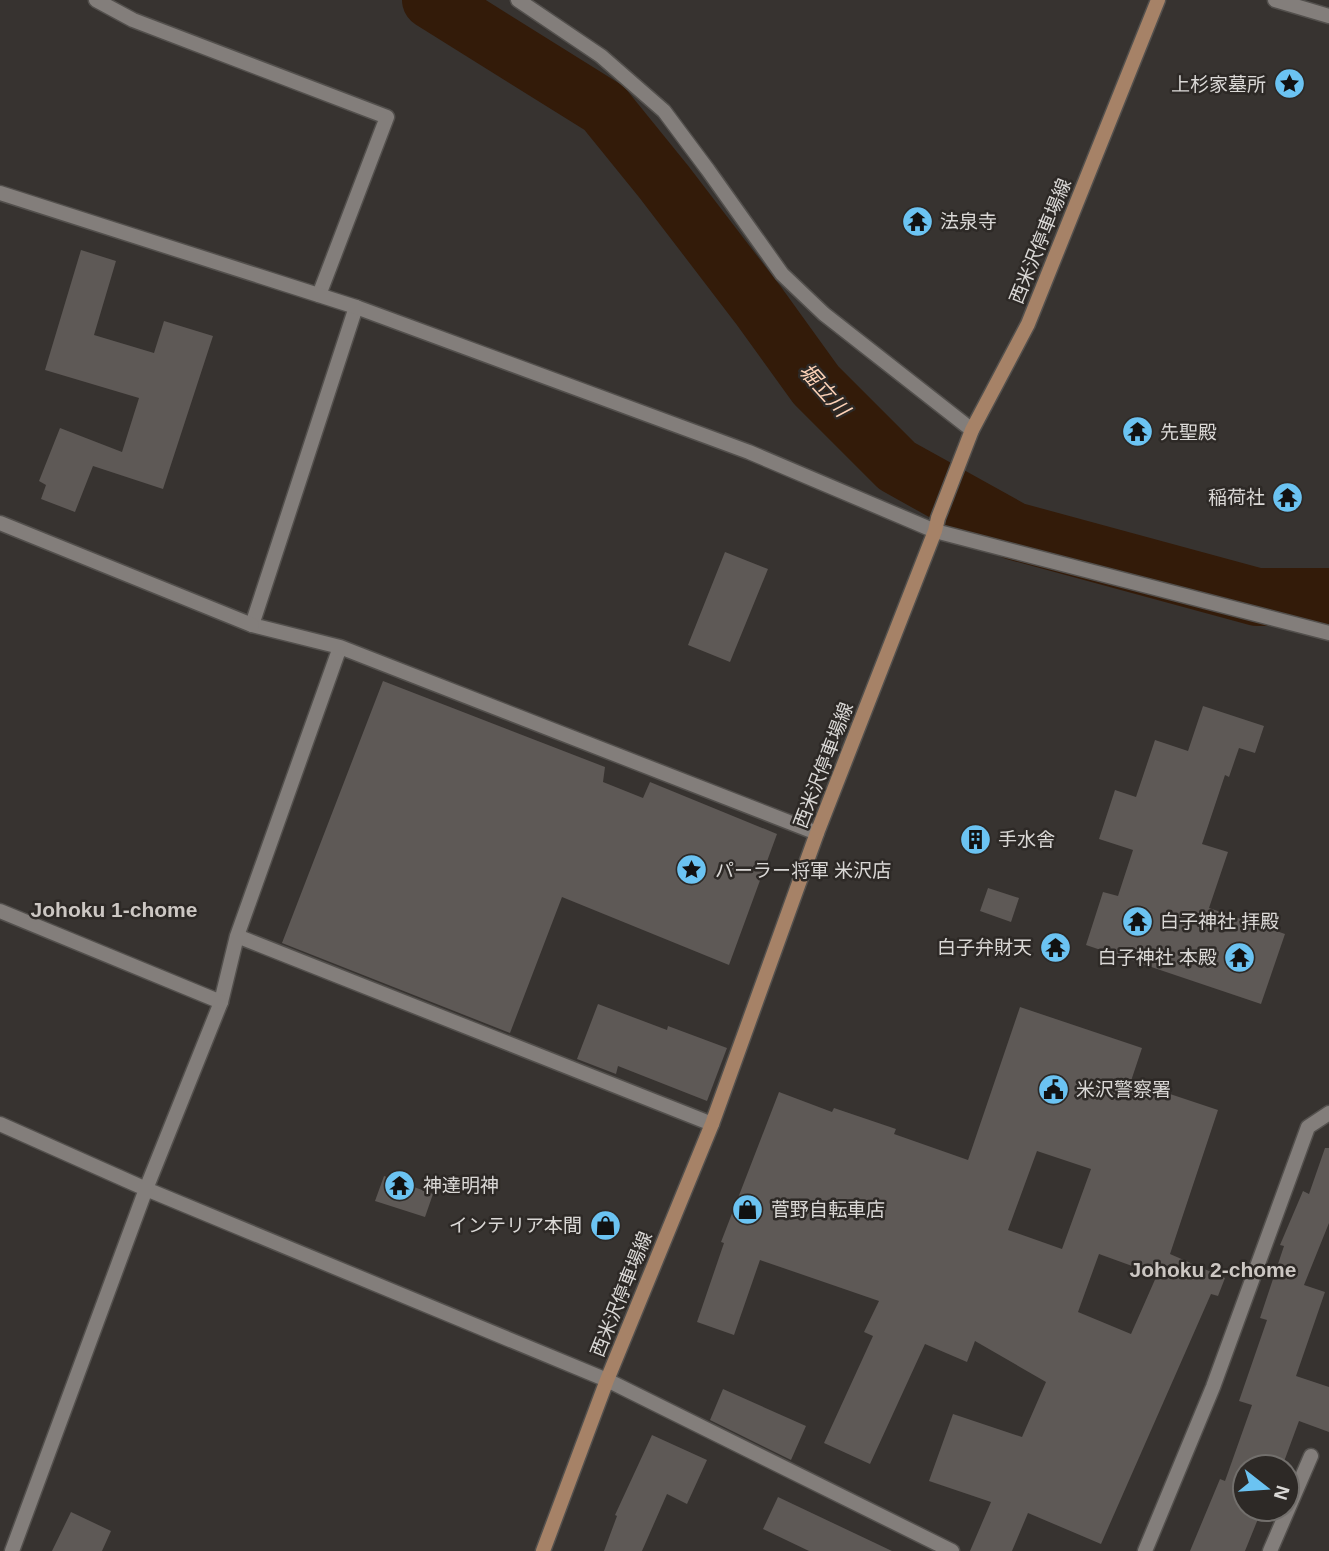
<svg xmlns="http://www.w3.org/2000/svg" width="1329" height="1551" font-family="Arial,'Noto Sans JP',sans-serif">
	<style>
		.lines { fill: none; stroke-linecap: round; stroke-linejoin: round }
		.river { stroke: #331b09; stroke-width: 58 }
		.building { fill: #5e5956; fill-rule: evenodd }
		.service-casing { stroke: #53504d; stroke-width: 17 }
		.minor-casing { stroke: #53504d; stroke-width: 17 }
		.tertiary-casing { stroke: #53504d; stroke-width: 17 }
		.secondary-casing { stroke: #53504d; stroke-width: 17 }
		.service { stroke: #837e7b; stroke-width: 14 }
		.minor { stroke: #837e7b; stroke-width: 14 }
		.tertiary { stroke: #837e7b; stroke-width: 14 }
		.secondary { stroke: #a68267; stroke-width: 14 }
		.labels { text-anchor: middle; stroke-width: 5; stroke-linejoin: round; paint-order: stroke }
		.poi-label { font-size: 19px; fill: #dad8d6; stroke: #2d2926; text-anchor: start }
		.street-label { font-size: 19px; fill: #dad8d6; stroke: #2d2926 }
		.water-label { font-size: 21px; font-style: italic; fill: #fdd2b7; stroke: #2d2926 }
		.neighbourhood-label { font-size: 21px; font-weight: bold; fill: #ccc7c3; stroke: #2d2926 }
	</style>
	<rect width="100%" height="100%" fill="#373330"/>
	<g class="lines">
		<!-- river -->
		<path class="river" d="M 431,0 L 604,108 L 664,182 L 759,306 L 816,385 L 897,466 L 1014,531 L 1257,597 L 1329,597"/>
	</g>
	<!-- building -->
	<path class="building" d="M 81,250 L 116,261 L 94,335 L 154,353 L 164,321 L 213,336 L 163,489 L 93,466 L 75,512 L 41,499 L 46,485 L 39,481 L 60,428 L 122,452 L 139,398 L 45,370 Z
		M 725,552 L 768,569 L 730,662 L 688,645 Z
		M 383,681 L 605,767 L 603,782 L 643,798 L 650,782 L 777,834 L 729,965 L 562,897 L 510,1033 L 282,943 Z
		M 1203,706 L 1264,726 L 1255,753 L 1239,748 L 1229,777 L 1225,775 L 1202,844 L 1228,852 L 1209,908 L 1285,934 L 1261,1004 L 1086,945 L 1103,892 L 1118,896 L 1133,850 L 1099,839 L 1115,790 L 1136,797 L 1155,740 L 1188,751 Z
		M 988,888 L 1019,898 L 1011,922 L 980,911 Z
		M 598,1004 L 667,1030 L 668,1026 L 727,1048 L 707,1101 L 618,1066 L 616,1074 L 577,1059 Z
		M 1020,1007 L 1142,1048 L 1131,1081 L 1218,1110 L 1170,1254 L 1225,1278 L 1218,1296 L 1211,1294 L 1101,1544 L 1028,1513 L 1012,1551 L 970,1551 L 991,1502 L 929,1481 L 953,1414 L 1022,1437 L 1046,1382 L 975,1341 L 967,1362 L 925,1344 L 870,1464 L 824,1443 L 873,1336 L 864,1332 L 879,1301 L 760,1260 L 734,1335 L 697,1322 L 724,1243 L 721,1242 L 779,1092 L 832,1112 L 834,1108 L 896,1129 L 894,1134 L 968,1160 ZM 1037,1151 L 1091,1169 L 1062,1249 L 1008,1230 ZM 1099,1254 L 1157,1275 L 1131,1334 L 1078,1312 Z
		M 1325,1148 L 1329,1148 L 1329,1223 L 1304,1285 L 1325,1292 L 1296,1376 L 1329,1387 L 1329,1432 L 1299,1421 L 1282,1467 L 1245,1467 L 1245,1509 L 1262,1509 L 1245,1551 L 1190,1551 L 1220,1479 L 1225,1481 L 1252,1405 L 1239,1401 L 1267,1320 L 1260,1318 L 1284,1246 L 1280,1245 L 1303,1191 L 1309,1194 Z
		M 384,1176 L 433,1194 L 425,1217 L 375,1201 Z
		M 723,1389 L 806,1426 L 791,1460 L 710,1420 Z
		M 652,1435 L 707,1460 L 687,1504 L 667,1494 L 642,1551 L 604,1551 L 617,1516 L 615,1515 Z
		M 778,1497 L 892,1551 L 809,1551 L 763,1529 Z
		M 71,1512 L 111,1531 L 102,1551 L 52,1551 Z"/>
	<g class="lines">
		<defs>
			<path id="service" d="M 356,307 L 252,625 L 340,647 L 817,833
				M 237,936 L 712,1124
				M 0,1124 L 146,1189 L 607,1380 L 952,1551
				M 12,1551 L 146,1189 L 221,1002 L 237,936 L 340,647
				M 1145,1551 L 1213,1387 L 1308,1127 L 1329,1113
				M 1270,1551 L 1311,1456"/>
			<path id="minor" d="M 96,0 L 133,20 L 387,117 L 319,295
				M 518,0 L 601,56 L 664,111 L 708,170 L 782,274 L 824,314 L 972,430
				M 1275,0 L 1329,16
				M 0,523 L 252,625
				M 935,531 L 1329,633
				M 0,911 L 221,1002"/>
			<path id="tertiary" d="M 0,193 L 356,307 L 749,452 L 935,531"/>
			<path id="secondary" d="M 543,1551 L 607,1380 L 712,1124 L 817,833 L 935,531 L 938,518 L 972,430 L 1028,324 L 1158,0"/>
		</defs>
		<!-- service casing -->
		<use href="#service" class="service-casing"/>
		<!-- minor casing -->
		<use href="#minor" class="minor-casing"/>
		<!-- tertiary casing -->
		<use href="#tertiary" class="tertiary-casing"/>
		<!-- secondary casing -->
		<use href="#secondary" class="secondary-casing"/>
		<!-- service -->
		<use href="#service" class="service"/>
		<!-- minor -->
		<use href="#minor" class="minor"/>
		<!-- tertiary -->
		<use href="#tertiary" class="tertiary"/>
		<!-- secondary -->
		<use href="#secondary" class="secondary"/>
	</g>
	<!-- icons -->
	<defs>
		<symbol id="sight-disc" viewBox="-11 -11 22 22"><circle r="9.5" fill="#6bc3f2" stroke="#2d2926"/><path d="M0-6L1.8-2.2L6-1.7L2.9 1.2L3.7 5.4L0 3.3L-3.7 5.4L-2.9 1.2L-6-1.7L-1.8-2.2Z" fill="#111"/></symbol>
		<symbol id="temple-disc" viewBox="-11 -11 22 22"><circle r="9.5" fill="#6bc3f2" stroke="#2d2926"/><path d="M0-6L5-2H3V0L6.5 2.5H4V6H1.5V3h-3V6H-4V2.5H-6.5L-3 0V-2H-5Z" fill="#111"/></symbol>
		<symbol id="building-disc" viewBox="-11 -11 22 22"><circle r="9.5" fill="#6bc3f2" stroke="#2d2926"/><path d="M-4-6H4V6H1V3H-1V6H-4ZM-2.5-4.3h1.7v1.8h-1.7ZM.8-4.3h1.7v1.8H.8ZM-2.5-1h1.7V.8h-1.7ZM.8-1h1.7V.8H.8Z" fill="#111"/></symbol>
		<symbol id="civic-disc" viewBox="-11 -11 22 22"><circle r="9.5" fill="#6bc3f2" stroke="#2d2926"/><path d="M-.6-6.5H3V-4.5H.6V-3L4-1V1h2V6H-6V1h2V-1L-.6-3ZM-1.2 2.5V6h2.4V2.5Z" fill="#111"/></symbol>
		<symbol id="shop-disc" viewBox="-11 -11 22 22"><circle r="9.5" fill="#6bc3f2" stroke="#2d2926"/><path d="M-5-2.5h2.3a2.7 3.5 0 0 1 5.4 0H5L5.5 6h-11ZM-1.5-2.5h3a1.5 2.3 0 0 0-3 0Z" fill="#111"/></symbol>
	</defs>
	<g fill-rule="evenodd">
		<use href="#sight-disc" x="1272" y="66" width="35" height="35"/>
		<use href="#temple-disc" x="900" y="204" width="35" height="35"/>
		<use href="#temple-disc" x="1120" y="414" width="35" height="35"/>
		<use href="#temple-disc" x="1270" y="480" width="35" height="35"/>
		<use href="#building-disc" x="958" y="822" width="35" height="35"/>
		<use href="#sight-disc" x="674" y="852" width="35" height="35"/>
		<use href="#temple-disc" x="1120" y="904" width="35" height="35"/>
		<use href="#temple-disc" x="1038" y="930" width="35" height="35"/>
		<use href="#temple-disc" x="1222" y="940" width="35" height="35"/>
		<use href="#civic-disc" x="1036" y="1072" width="35" height="35"/>
		<use href="#temple-disc" x="382" y="1168" width="35" height="35"/>
		<use href="#shop-disc" x="730" y="1192" width="35" height="35"/>
		<use href="#shop-disc" x="588" y="1208" width="35" height="35"/>
	</g>
	<g class="labels">
		<!-- poi labels -->
		<g class="poi-label">
			<text x="1266" y="91" text-anchor="end">上杉家墓所</text>
			<text x="940" y="228">法泉寺</text>
			<text x="1160" y="439">先聖殿</text>
			<text x="1265" y="504" text-anchor="end">稲荷社</text>
			<text x="998" y="846">手水舎</text>
			<text x="715" y="877">パーラー将軍 米沢店</text>
			<text x="1160" y="928">白子神社 拝殿</text>
			<text x="1032" y="954" text-anchor="end">白子弁財天</text>
			<text x="1217" y="964" text-anchor="end">白子神社 本殿</text>
			<text x="1076" y="1096">米沢警察署</text>
			<text x="423" y="1192">神達明神</text>
			<text x="771" y="1216">菅野自転車店</text>
			<text x="582" y="1232" text-anchor="end">インテリア本間</text>
		</g>
		<!-- street labels -->
		<g class="street-label">
			<text transform="translate(1040 241) rotate(-68)" y="7">西米沢停車場線</text>
			<text transform="translate(823 765) rotate(-69)" y="7">西米沢停車場線</text>
			<text transform="translate(621 1294) rotate(-68)" y="7">西米沢停車場線</text>
		</g>
		<!-- water labels -->
		<g class="water-label">
			<text transform="translate(824 390) rotate(48)" y="7">堀立川</text>
		</g>
		<!-- neighbourhood labels -->
		<g class="neighbourhood-label">
			<text x="114" y="917">Johoku 1-chome</text>
			<text x="1213" y="1277">Johoku 2-chome</text>
		</g>
	</g>
	<!-- north arrow -->
	<g transform="translate(1266 1488) rotate(107)"><circle r="33" fill="#2d2926" stroke="#726f6c" stroke-width="2"/>
	<path d="M0-5L12 26L0 18L-12 26Z" fill="#6bc3f2"/>
	<text y="-10" font-size="19" font-weight="bold" text-anchor="middle" fill="#dad8d6">N</text>
	</g>
</svg>
